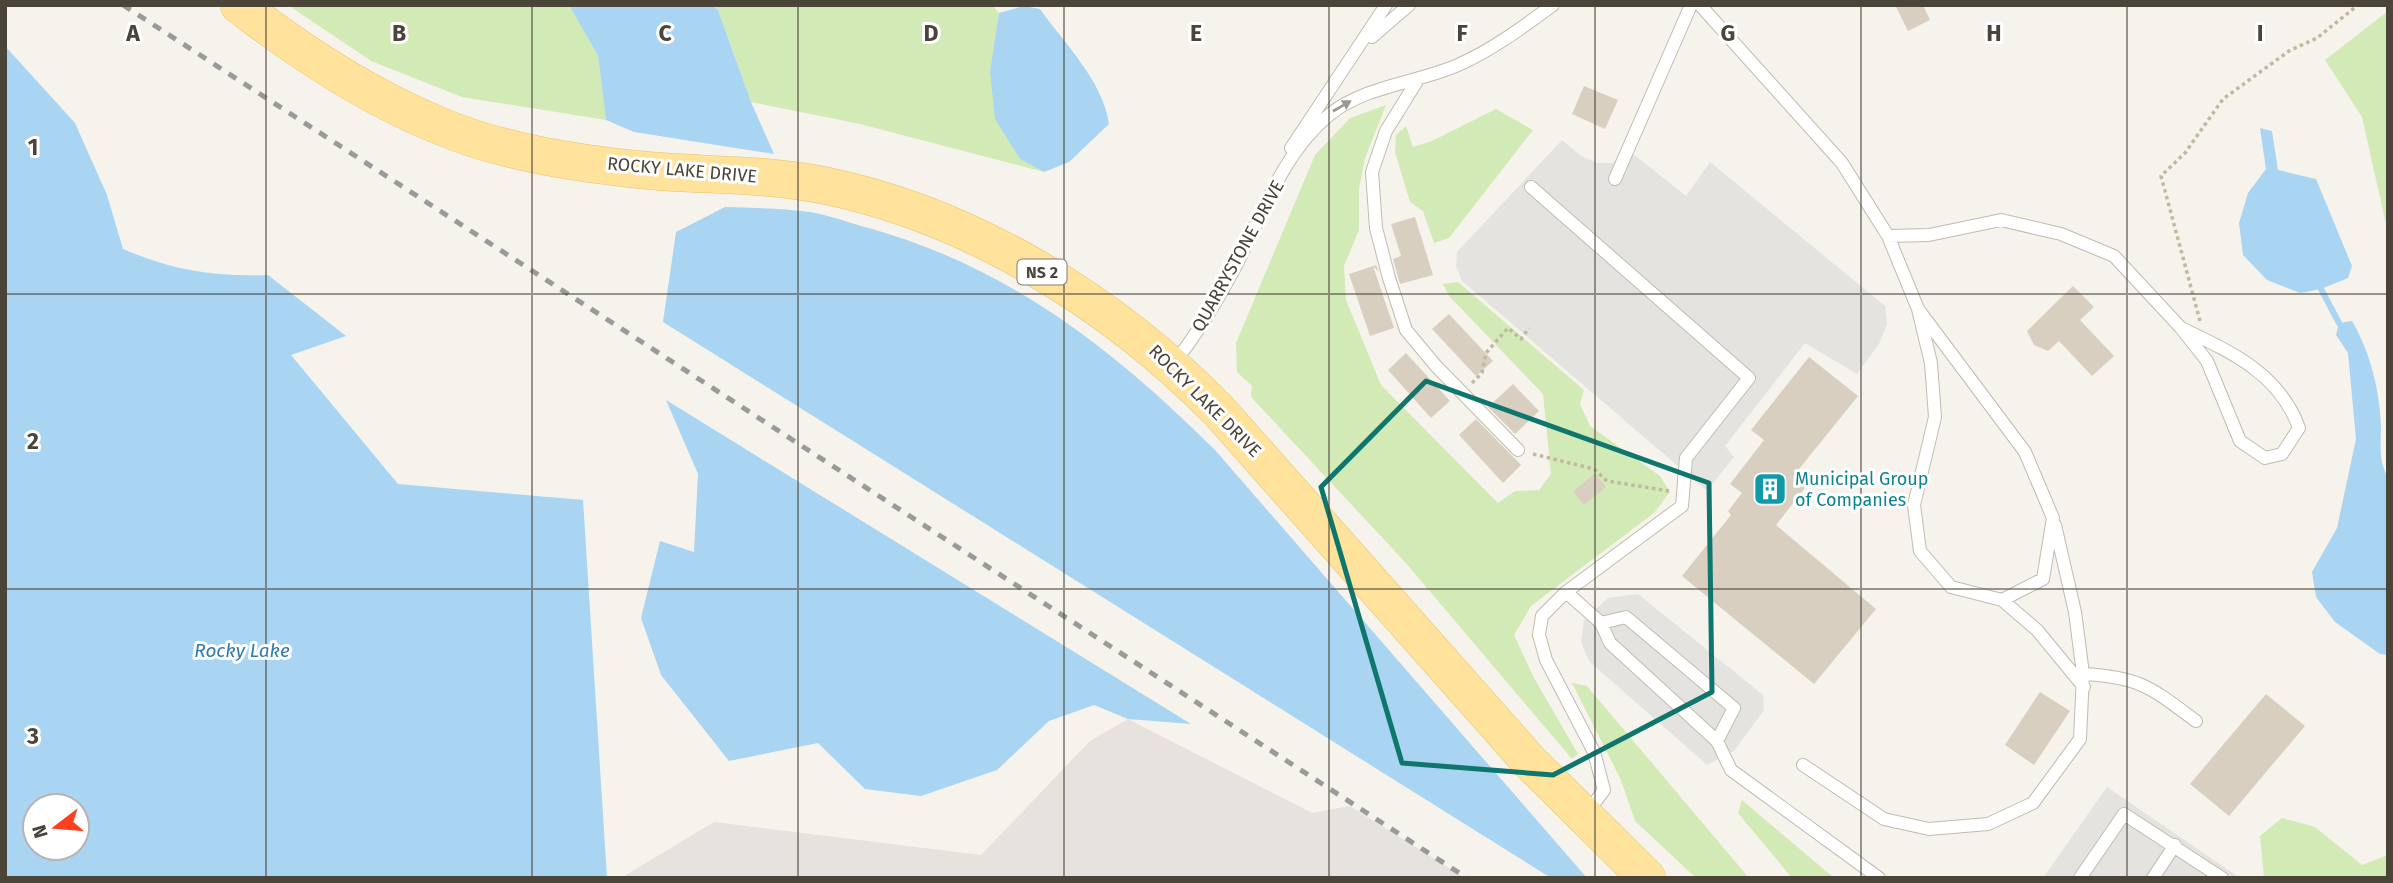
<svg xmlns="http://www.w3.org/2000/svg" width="2393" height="883" font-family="'Fira Sans',sans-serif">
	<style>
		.industrial { fill: #e6e2dd }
		.green { fill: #d2eab5 }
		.parking { fill: #e5e3e0 }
		.water { fill: #a9d4f2; fill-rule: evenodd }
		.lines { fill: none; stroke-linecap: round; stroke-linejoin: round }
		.stream { stroke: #a9d4f2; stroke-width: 6 }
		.building { fill: #d8cfc1 }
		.service-casing { stroke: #c2bbae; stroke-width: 14 }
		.primary-casing { stroke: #e6c16a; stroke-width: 38 }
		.path { stroke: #c4b79f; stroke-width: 3.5; stroke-dasharray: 3.5 3.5; stroke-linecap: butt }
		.service { stroke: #fff; stroke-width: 12 }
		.primary { stroke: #ffe39c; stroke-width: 37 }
		.rail { stroke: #9a9a9a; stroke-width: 5; stroke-dasharray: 9 9; stroke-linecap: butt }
		.oneway { fill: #9c9892 }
		.marked { fill: none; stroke: #0f766e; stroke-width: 5; stroke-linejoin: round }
		.grid { fill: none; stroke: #4b4439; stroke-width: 2; stroke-opacity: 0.55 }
		.labels { text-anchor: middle; stroke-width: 6; stroke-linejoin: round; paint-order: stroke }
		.shield { fill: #fff; stroke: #817c74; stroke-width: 2 }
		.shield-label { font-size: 16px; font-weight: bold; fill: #4b4439 }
		.street-label { font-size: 18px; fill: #4b4439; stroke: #fff }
		.culture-label { font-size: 18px; fill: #0d838f; stroke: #fff; text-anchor: start }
		.water-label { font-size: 19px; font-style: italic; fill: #2e7ab2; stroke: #fff }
		.grid-label { font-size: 23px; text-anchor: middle; font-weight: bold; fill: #4b4439; stroke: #fff; stroke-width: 6; stroke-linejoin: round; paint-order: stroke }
	</style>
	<rect width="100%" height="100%" fill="#f6f3ec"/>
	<!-- industrial -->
	<path class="industrial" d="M 1128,719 L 1312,813 L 1350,806 L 1465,878 L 621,878 L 714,822 L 981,855 L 1090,741 Z"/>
	<!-- green -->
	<path class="green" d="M 288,5 L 569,5 L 598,56 L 606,120 L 462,97 L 371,61 Z
		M 714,5 L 992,5 L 999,13 L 990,71 L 1020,159 L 1044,172 L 860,124 L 751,102 L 718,10 Z
		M 2388,11 L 2388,233 L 2362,117 L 2325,60 Z
		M 1386,105 L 1365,158 L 1359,189 L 1359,230 L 1344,266 L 1346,300 L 1381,385 L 1498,503 L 1515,491 L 1539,490 L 1551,474 L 1543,394 L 1449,296 L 1443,284 L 1458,282 L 1584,390 L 1580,404 L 1590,426 L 1660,476 L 1670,492 L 1654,513 L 1531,606 L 1514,635 L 1534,678 L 1578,754 L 1572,759 L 1405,562 L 1251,397 L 1252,386 L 1237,372 L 1236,343 L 1315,155 L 1350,118 Z
		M 1496,109 L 1533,130 L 1449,238 L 1434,243 L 1423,211 L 1410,202 L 1395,152 L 1396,135 L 1406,126 L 1413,147 L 1432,141 Z
		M 1572,683 L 1587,686 L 1749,878 L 1696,878 L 1635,821 L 1621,780 Z
		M 1742,800 L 1834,878 L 1792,878 L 1738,813 Z
		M 2282,818 L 2315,827 L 2362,865 L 2388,855 L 2388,878 L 2264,878 L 2260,836 Z"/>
	<!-- parking -->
	<path class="parking" d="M 1562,140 L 1581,156 L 1597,163 L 1613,163 L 1627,149 L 1686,196 L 1710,162 L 1885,306 L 1887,324 L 1879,344 L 1857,374 L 1805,343 L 1725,446 L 1734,457 L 1707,491 L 1462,281 L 1456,266 L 1457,252 Z
		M 1638,594 L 1763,695 L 1764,710 L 1734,751 L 1707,765 L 1589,661 L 1581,642 L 1584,620 L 1608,598 Z
		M 2107,787 L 2240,878 L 2043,878 Z"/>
	<!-- water -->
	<path class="water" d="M 569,5 L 713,5 L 718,10 L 751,102 L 774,154 L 634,132 L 606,120 L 598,56 Z
		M 1024,6 L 1040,9 C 1064,43 1103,81 1109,124 L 1069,162 L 1044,172 L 1020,159 L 995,119 L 990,71 L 999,13 Z
		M 5,46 L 75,123 L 107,195 L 123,249 C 172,270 213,277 268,275 L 346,336 L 291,355 L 398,484 L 583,500 L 607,878 L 5,878 ZM 77,806 L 77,848 L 35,848 L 35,806 Z
		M 2260,128 L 2272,131 L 2278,170 L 2316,179 L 2352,266 L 2348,278 L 2321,289 L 2300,293 L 2267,280 L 2243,255 L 2239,223 L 2248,193 L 2266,169 Z
		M 725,207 C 753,208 782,208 810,212 C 827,215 845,221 861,226 C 1005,264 1111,347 1215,450 L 1587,878 L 1551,878 L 663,322 L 676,232 Z
		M 2352,321 C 2370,351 2380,392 2381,426 C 2381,449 2378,457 2388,479 L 2388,655 L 2380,654 L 2335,622 L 2316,597 L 2312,572 L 2337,528 L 2356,439 L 2348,353 L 2336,335 L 2339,323 Z
		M 666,400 L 1191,724 L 1128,719 L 1094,705 L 1049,721 L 997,770 L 921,796 L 865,789 L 818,743 L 729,761 L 661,675 L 641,618 L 660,541 L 694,552 L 698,474 Z"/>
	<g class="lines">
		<!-- stream -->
		<path class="stream" d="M 2321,289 L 2339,323"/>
	</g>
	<!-- building -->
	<path class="building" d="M 1895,5 L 1923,5 L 1930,20 L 1908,31 Z
		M 1584,86 L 1618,100 L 1605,129 L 1572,114 Z
		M 1415,217 L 1433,275 L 1400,284 L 1393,259 L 1401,256 L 1391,224 Z
		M 1376,265 L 1379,272 L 1373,266 L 1394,328 L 1370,336 L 1349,274 Z
		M 2073,286 L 2094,307 L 2080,320 L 2114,356 L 2092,376 L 2059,341 L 2048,351 L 2034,345 L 2027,331 Z
		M 1449,314 L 1493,361 L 1476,376 L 1432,329 Z
		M 1406,353 L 1450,401 L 1431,418 L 1388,370 Z
		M 1809,357 L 1858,396 L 1799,469 L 1812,479 L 1776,525 L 1876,609 L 1814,684 L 1682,576 L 1731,515 L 1728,511 L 1742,493 L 1730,484 L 1764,440 L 1751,430 Z
		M 1513,384 L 1539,411 L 1515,434 L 1488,407 Z
		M 1476,419 L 1521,465 L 1503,483 L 1459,435 Z
		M 1595,473 L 1606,487 L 1584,505 L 1573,492 Z
		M 2040,692 L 2070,711 L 2034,765 L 2005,745 Z
		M 2266,694 L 2305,726 L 2229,816 L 2190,784 Z"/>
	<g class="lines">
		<defs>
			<path id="service" d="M 1700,5 L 1842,163 L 1888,236 L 1918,309 L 1931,363 L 1935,417 L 1914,505 L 1920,551 L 1951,587 L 2002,600 L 2043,579 L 2053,518 L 2025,452 L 1918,309
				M 1372,37 L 1409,5
				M 1417,81 L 1386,131 L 1372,172 L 1376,228 L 1389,278 L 1406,330 L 1436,366 L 1518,450
				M 1291,148 L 1386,5
				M 1615,179 L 1691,5
				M 1531,187 L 1749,378 L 1686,458 L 1682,506 L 1566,592 L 1542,616 L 1539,635 L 1546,660 L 1594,752 L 1604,790 L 1587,813
				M 1888,236 L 1929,235 L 2001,220 L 2061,234 L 2114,256 L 2181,328 L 2207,361 L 2240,441 L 2265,458 L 2282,454 L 2299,428 C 2279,373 2231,352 2181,328
				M 1174,363 C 1197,334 1215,305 1232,273 C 1261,220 1280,155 1329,115 C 1364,86 1417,83 1458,65 C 1492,50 1523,27 1553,5
				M 1566,592 L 1601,623 L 1610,643 L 1717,741 L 1731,770 L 1879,878
				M 2002,600 L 2037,630 L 2084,687
				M 1601,623 L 1626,617 L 1734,708 L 1717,741
				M 2083,674 C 2141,677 2151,688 2196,721
				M 1803,765 L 1884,819 L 1929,829 L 1988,824 L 2033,803 L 2080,739 L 2083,674 L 2075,612 L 2055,525
				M 2080,878 L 2124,814 L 2222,878
				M 2153,878 L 2175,845"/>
			<path id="primary" d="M 239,5 C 300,52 369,97 440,126 C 502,152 575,163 642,170 C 704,176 766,173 827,186 C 975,217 1114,304 1219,411 L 1529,761 L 1647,878"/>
		</defs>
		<!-- service casing -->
		<use href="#service" class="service-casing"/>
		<!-- primary casing -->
		<use href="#primary" class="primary-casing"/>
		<!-- path -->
		<path class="path" d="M 2200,321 L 2161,176 L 2185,153 L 2223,99 L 2289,51 L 2317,38 L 2358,5
			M 1472,383 L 1482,373 L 1486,353 L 1508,328 L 1521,339 L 1529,328
			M 1533,454 L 1594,469 L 1607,481 L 1669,491"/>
		<!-- service -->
		<use href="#service" class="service"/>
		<!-- primary -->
		<use href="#primary" class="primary"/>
		<!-- rail -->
		<path class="rail" d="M 123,5 L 1467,878"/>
	</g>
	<!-- one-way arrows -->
	<defs><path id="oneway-solid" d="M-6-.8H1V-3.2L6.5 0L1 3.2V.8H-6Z" transform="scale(1.75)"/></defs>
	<use class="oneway" href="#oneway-solid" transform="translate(1342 106) rotate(-30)"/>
	<!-- marked area -->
	<path class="marked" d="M 1426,381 L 1709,483 L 1712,692 L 1553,775 L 1402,763 L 1321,487 Z"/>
	<!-- grid -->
	<path class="grid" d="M 266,5 L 266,878M 532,5 L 532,878M 798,5 L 798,878M 1064,5 L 1064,878M 1329,5 L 1329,878M 1595,5 L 1595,878M 1861,5 L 1861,878M 2127,5 L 2127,878M 5,294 L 2388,294M 5,589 L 2388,589"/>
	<!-- icons -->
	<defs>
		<symbol id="building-square" viewBox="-11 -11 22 22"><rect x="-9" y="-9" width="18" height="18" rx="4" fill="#0f9aa8" stroke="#fff"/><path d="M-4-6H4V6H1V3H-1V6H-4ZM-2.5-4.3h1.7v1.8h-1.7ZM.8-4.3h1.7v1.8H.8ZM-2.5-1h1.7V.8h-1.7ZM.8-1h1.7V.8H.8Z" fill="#fff"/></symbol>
	</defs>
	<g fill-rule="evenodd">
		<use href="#building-square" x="1751" y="470" width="38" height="38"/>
	</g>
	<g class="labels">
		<!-- shield labels -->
		<rect class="shield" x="1017.5" y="259.5" width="49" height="25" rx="5"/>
		<g class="shield-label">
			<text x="1042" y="278">NS 2</text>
		</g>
		<!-- street labels -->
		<g class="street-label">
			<text transform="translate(682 170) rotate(5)" y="6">ROCKY LAKE DRIVE</text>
			<text transform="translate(1238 256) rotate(-61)" y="6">QUARRYSTONE DRIVE</text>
			<text transform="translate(1205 401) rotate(45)" y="6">ROCKY LAKE DRIVE</text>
		</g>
		<!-- culture labels -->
		<g class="culture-label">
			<text x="1795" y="485">Municipal Group<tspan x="1795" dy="21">of Companies</tspan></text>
		</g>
		<!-- water labels -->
		<g class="water-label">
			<text x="242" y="657">Rocky Lake</text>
		</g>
	</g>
	<g class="grid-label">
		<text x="133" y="41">A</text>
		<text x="399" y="41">B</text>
		<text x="665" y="41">C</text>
		<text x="931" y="41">D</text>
		<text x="1196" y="41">E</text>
		<text x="1462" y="41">F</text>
		<text x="1728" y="41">G</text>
		<text x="1994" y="41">H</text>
		<text x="2260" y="41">I</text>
		<text x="33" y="155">1</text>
		<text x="33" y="449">2</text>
		<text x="33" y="744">3</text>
	</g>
	<!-- border -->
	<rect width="2393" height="883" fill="none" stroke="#4b4439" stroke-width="14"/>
	<!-- north arrow -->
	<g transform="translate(56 827) rotate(254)"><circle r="33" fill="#ffffff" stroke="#b7b4b0" stroke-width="2"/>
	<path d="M0-5L12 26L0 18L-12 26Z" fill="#fc3f1d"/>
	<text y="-10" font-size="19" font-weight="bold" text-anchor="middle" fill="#4b4439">N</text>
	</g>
</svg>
